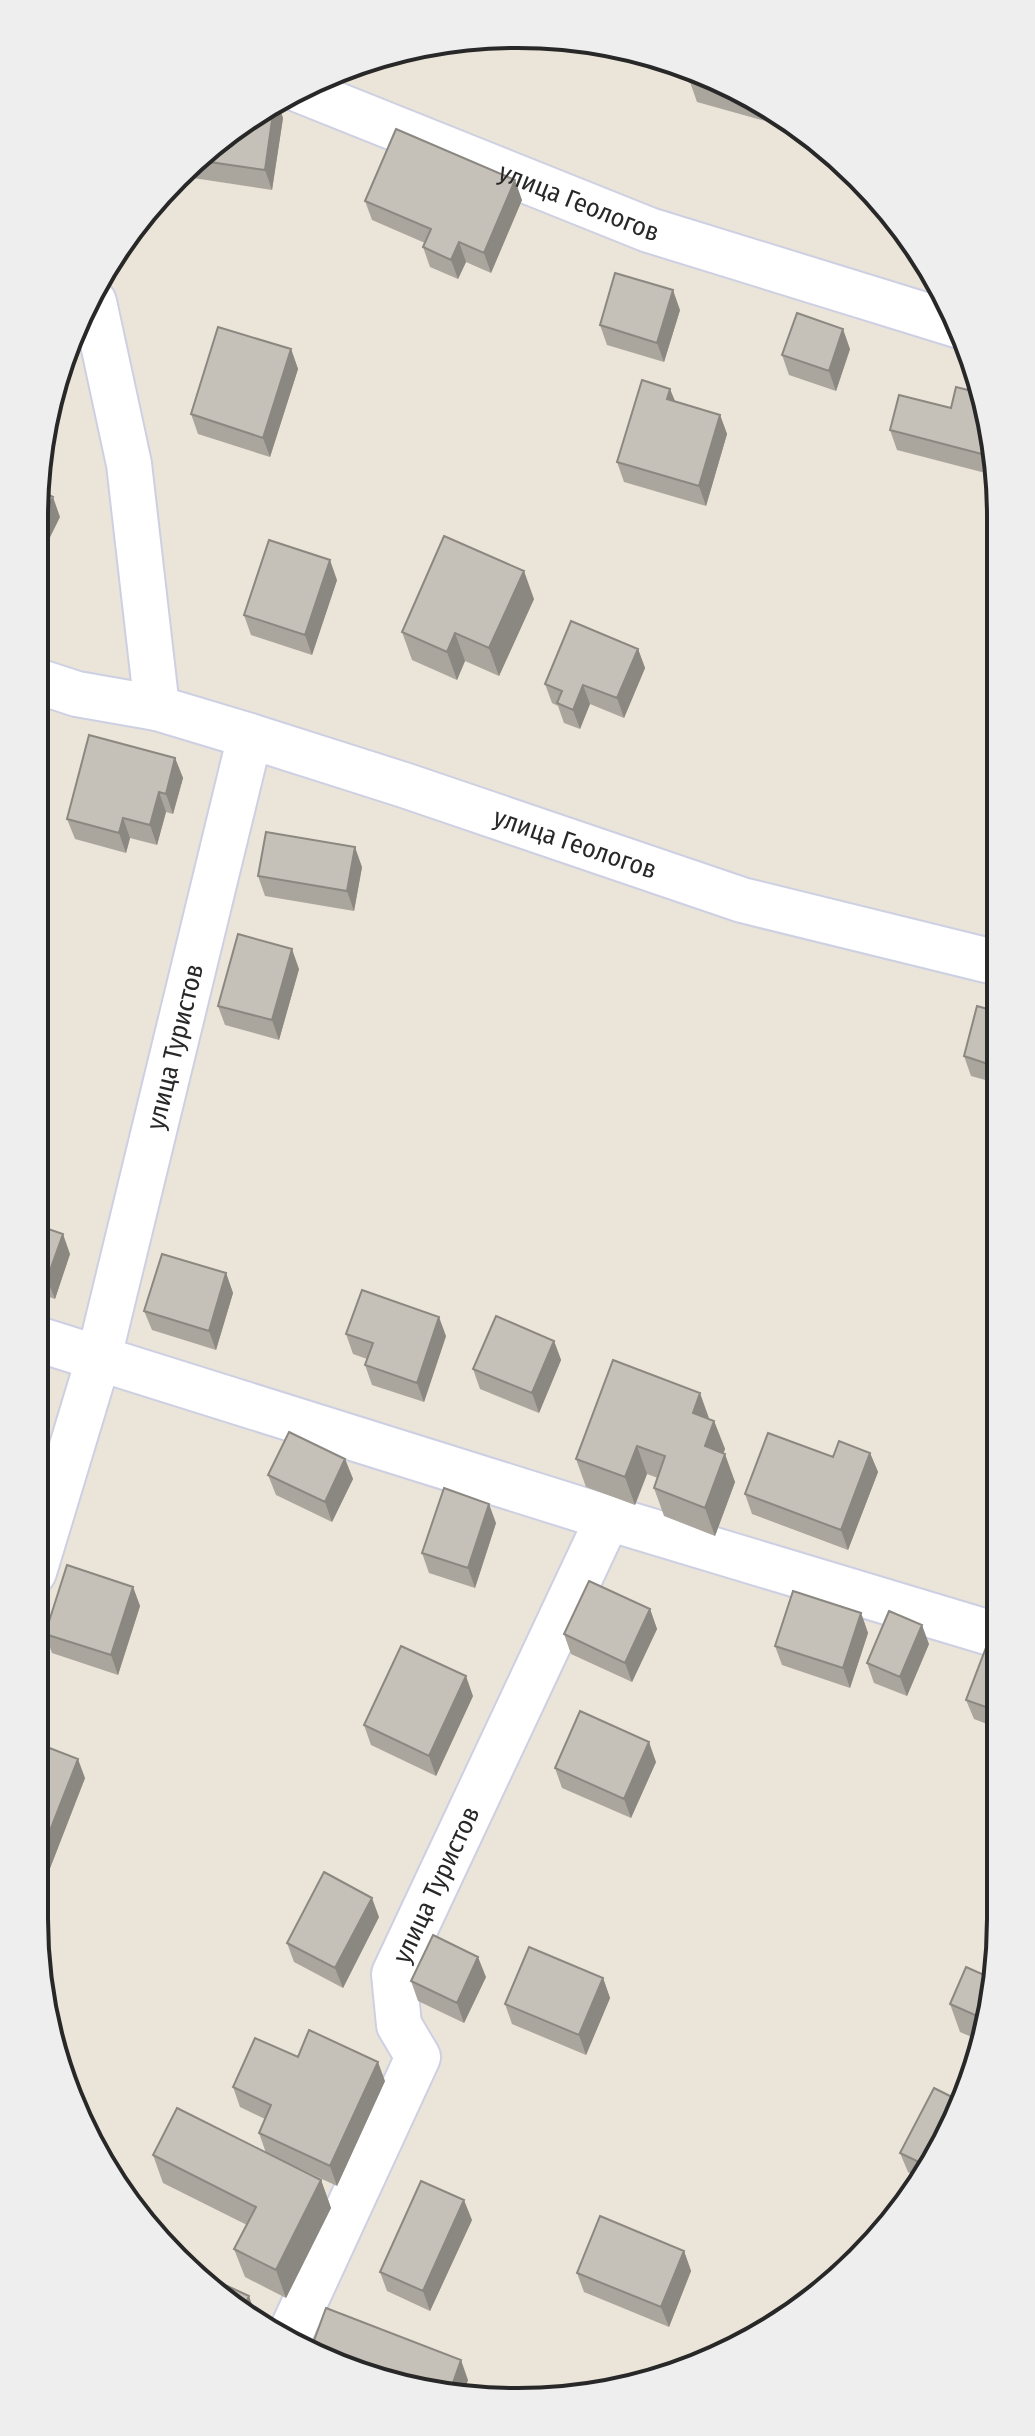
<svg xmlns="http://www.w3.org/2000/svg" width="1035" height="2436" font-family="'Fira Sans Condensed',sans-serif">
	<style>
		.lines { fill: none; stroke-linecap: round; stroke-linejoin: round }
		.minor-casing { stroke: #cdd0e2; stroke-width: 48 }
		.minor { stroke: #fff; stroke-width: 44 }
		.wall { fill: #aaa69e }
		.shaded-wall { fill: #8b8781 }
		.building { fill: #c6c1b8; stroke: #8b8781; stroke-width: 2 }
		.labels { text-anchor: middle; stroke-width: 7; stroke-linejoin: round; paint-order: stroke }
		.street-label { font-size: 26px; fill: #282828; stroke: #fff }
		.rim { fill: none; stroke: #282828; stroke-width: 4 }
	</style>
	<rect width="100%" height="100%" fill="#ebe4d8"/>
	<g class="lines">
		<defs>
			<g id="minor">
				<path id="s1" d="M 297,89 L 649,230 L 960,326"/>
				<path d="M 94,302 L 129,464 L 157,708"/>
				<path id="s2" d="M 34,680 L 77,694 L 157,708 L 250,736 L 404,785 L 742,900 L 998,963"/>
				<path d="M 34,1338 L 608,1518 L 1000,1636"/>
				<path id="s3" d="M 34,1572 L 99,1357 L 250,736"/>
				<path id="s4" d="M 287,2341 L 418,2057 L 399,2025 L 394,1974 L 608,1518"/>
			</g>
		</defs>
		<!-- minor casing -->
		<use href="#minor" class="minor-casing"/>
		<!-- minor -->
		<use href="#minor" class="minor"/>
	</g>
	<!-- wall -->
	<path class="wall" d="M 693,70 L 778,116 L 776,124 L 697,102 L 690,82 Z
		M 278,104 L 283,118 L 272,190 L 193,178 L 191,170 Z
		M 522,200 L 491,273 L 466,262 L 458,279 L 430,267 L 423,247 L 425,243 L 372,220 L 365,201 Z
		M 680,310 L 664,362 L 607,345 L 600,325 Z
		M 291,349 L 298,369 L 270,457 L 198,434 L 191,414 Z
		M 850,349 L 836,391 L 789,375 L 782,355 Z
		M 675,401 L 720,415 L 727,434 L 706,506 L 624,482 L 617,462 Z
		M 890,430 L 997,454 L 997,476 L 897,450 Z
		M 337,580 L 312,655 L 251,635 L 244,615 Z
		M 534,599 L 499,676 L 465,661 L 457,680 L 412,660 L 402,632 Z
		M 638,649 L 645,668 L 624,718 L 590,704 L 580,729 L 564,723 L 558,706 L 552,703 L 545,684 Z
		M 175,758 L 183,778 L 173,814 L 166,812 L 157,845 L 130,838 L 126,853 L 75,839 L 67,819 Z
		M 362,867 L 354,911 L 265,896 L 258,876 Z
		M 299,969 L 279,1040 L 225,1025 L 218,1006 Z
		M 998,1012 L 999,1073 L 996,1083 L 971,1076 L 964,1056 Z
		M 34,1224 L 70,1254 L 55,1299 L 34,1292 Z
		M 226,1273 L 233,1293 L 216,1350 L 152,1330 L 144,1311 Z
		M 346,1334 L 446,1336 L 424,1402 L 372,1385 L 365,1365 L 367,1359 L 353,1354 Z
		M 554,1341 L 561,1360 L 539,1413 L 480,1389 L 473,1369 Z
		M 710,1420 L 714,1421 L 725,1449 L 723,1453 L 735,1482 L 715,1536 L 664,1516 L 654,1488 L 658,1478 L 647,1474 L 635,1505 L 586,1487 L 576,1459 Z
		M 870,1453 L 878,1472 L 848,1550 L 752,1514 L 745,1494 L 833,1457 Z
		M 345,1459 L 353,1479 L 332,1522 L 276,1495 L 268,1475 Z
		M 496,1523 L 475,1588 L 429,1573 L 422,1553 Z
		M 1000,1554 L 1000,1591 L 994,1573 Z
		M 133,1587 L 140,1606 L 118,1675 L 52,1653 L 45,1634 Z
		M 650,1609 L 657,1629 L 632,1682 L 571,1654 L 564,1634 Z
		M 861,1613 L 868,1633 L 850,1688 L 782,1665 L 775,1646 Z
		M 929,1644 L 907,1696 L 874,1683 L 867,1663 Z
		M 1000,1650 L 1000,1729 L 974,1719 L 966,1700 Z
		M 473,1696 L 436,1776 L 371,1745 L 364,1725 Z
		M 34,1742 L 85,1778 L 47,1876 L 34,1871 Z
		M 656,1762 L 631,1818 L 562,1788 L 555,1768 Z
		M 379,1917 L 343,1988 L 294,1962 L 287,1943 Z
		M 486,1977 L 464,2023 L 418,2001 L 411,1981 Z
		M 603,1978 L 610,1998 L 586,2055 L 512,2024 L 505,2004 Z
		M 991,1978 L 981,2041 L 960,2032 L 950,2004 Z
		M 298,2057 L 385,2081 L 337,2186 L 273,2156 L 321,2180 L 331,2208 L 286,2298 L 245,2277 L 234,2249 L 247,2225 L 163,2183 L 153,2155 L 266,2153 L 259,2133 L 265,2119 L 240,2107 L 233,2087 Z
		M 960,2101 L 916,2177 L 908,2172 L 900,2153 Z
		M 472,2220 L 430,2311 L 387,2291 L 380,2272 Z
		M 684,2251 L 691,2271 L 669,2327 L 584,2292 L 577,2273 Z
		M 312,2346 L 468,2380 L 463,2394 L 424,2393 L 314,2352 Z"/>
	<!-- shaded-wall -->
	<path class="shaded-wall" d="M 278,104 L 283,118 L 272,190 L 265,170 L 274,106 Z
		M 771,112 L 778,116 L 776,124 Z
		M 515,180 L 522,200 L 491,273 L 484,253 Z
		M 459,242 L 466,262 L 458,279 L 451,260 Z
		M 673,290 L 680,310 L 664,362 L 657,343 Z
		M 843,329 L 850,349 L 836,391 L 829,371 Z
		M 291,349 L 298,369 L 270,457 L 263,438 Z
		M 670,389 L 678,408 L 667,399 Z
		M 720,415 L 727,434 L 706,506 L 699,486 Z
		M 53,497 L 60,517 L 34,570 L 34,536 Z
		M 330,560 L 337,580 L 312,655 L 305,635 Z
		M 524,571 L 534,599 L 499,676 L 489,648 Z
		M 455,633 L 465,661 L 457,680 L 447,652 Z
		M 638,649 L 645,668 L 624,718 L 617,698 Z
		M 583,685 L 590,704 L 580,729 L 573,710 Z
		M 175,758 L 183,778 L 173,814 L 166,794 Z
		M 159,792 L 166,812 L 157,845 L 150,825 Z
		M 123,818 L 130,838 L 126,853 L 119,833 Z
		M 355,847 L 362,867 L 354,911 L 347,891 Z
		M 292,949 L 299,969 L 279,1040 L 272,1020 Z
		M 992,1052 L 999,1072 L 996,1083 L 988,1064 Z
		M 63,1234 L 70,1254 L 55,1299 L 47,1279 Z
		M 226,1273 L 233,1293 L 216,1350 L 209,1331 Z
		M 439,1317 L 446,1336 L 424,1402 L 417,1383 Z
		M 554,1341 L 561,1360 L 539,1413 L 532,1393 Z
		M 700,1393 L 710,1421 L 693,1413 Z
		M 714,1421 L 725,1449 L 716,1474 L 705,1446 Z
		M 637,1446 L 647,1474 L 635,1505 L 625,1477 Z
		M 870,1453 L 878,1472 L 848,1550 L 841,1530 Z
		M 725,1454 L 735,1482 L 715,1536 L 705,1508 Z
		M 345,1459 L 353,1479 L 332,1522 L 325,1502 Z
		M 489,1504 L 496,1523 L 475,1588 L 468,1568 Z
		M 133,1587 L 140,1606 L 118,1675 L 111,1655 Z
		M 650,1609 L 657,1629 L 632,1682 L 625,1663 Z
		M 861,1613 L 868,1633 L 850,1688 L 843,1668 Z
		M 922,1625 L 929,1644 L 907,1696 L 900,1677 Z
		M 466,1676 L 473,1696 L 436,1776 L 429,1756 Z
		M 649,1742 L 656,1762 L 631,1818 L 624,1799 Z
		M 78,1759 L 85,1778 L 47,1876 L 40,1856 Z
		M 372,1898 L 379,1917 L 343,1988 L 335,1968 Z
		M 478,1957 L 486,1977 L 464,2023 L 457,2003 Z
		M 603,1978 L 610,1998 L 586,2055 L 579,2035 Z
		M 378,2062 L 385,2081 L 337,2186 L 330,2166 Z
		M 321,2180 L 331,2208 L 286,2298 L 276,2270 Z
		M 464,2200 L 472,2220 L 430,2311 L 423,2291 Z
		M 684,2251 L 691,2271 L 669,2327 L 661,2307 Z
		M 249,2296 L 256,2316 L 254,2320 L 243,2310 Z
		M 461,2360 L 468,2380 L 463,2394 L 449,2394 Z"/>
	<!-- building -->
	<path class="building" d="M 693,70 L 743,97 L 690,82 Z
		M 274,106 L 265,170 L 203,161 Z
		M 396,129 L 515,180 L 484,253 L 459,242 L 451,260 L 423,247 L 431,229 L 365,201 Z
		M 615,273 L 673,290 L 657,343 L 600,325 Z
		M 797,313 L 843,329 L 829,371 L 782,355 Z
		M 218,327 L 291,349 L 263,438 L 191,414 Z
		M 642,380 L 670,389 L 667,399 L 720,415 L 699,486 L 617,462 Z
		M 956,387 L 980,393 L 997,454 L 997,458 L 890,430 L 899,395 L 951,408 Z
		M 39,490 L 53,497 L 34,536 L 34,517 Z
		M 444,536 L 524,571 L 489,648 L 455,633 L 447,652 L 402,632 Z
		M 269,540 L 330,560 L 305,635 L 244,615 Z
		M 571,621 L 638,649 L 617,698 L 583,685 L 573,710 L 557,703 L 562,691 L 545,684 Z
		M 89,735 L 175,758 L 166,794 L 159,792 L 150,825 L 123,818 L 119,833 L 67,819 Z
		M 266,832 L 355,847 L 347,891 L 258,876 Z
		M 238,934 L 292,949 L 272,1020 L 218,1006 Z
		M 977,1006 L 998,1012 L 999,1054 L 992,1052 L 988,1064 L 964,1056 Z
		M 34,1224 L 63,1234 L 47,1279 L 34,1274 Z
		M 162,1254 L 226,1273 L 209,1331 L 144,1311 Z
		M 362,1290 L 439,1317 L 417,1383 L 365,1365 L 373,1343 L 346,1334 Z
		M 496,1316 L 554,1341 L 532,1393 L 473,1369 Z
		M 613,1360 L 700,1393 L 693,1413 L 714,1421 L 705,1446 L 725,1454 L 705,1508 L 654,1488 L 665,1456 L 637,1446 L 625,1477 L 576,1459 Z
		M 289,1432 L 345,1459 L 325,1502 L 268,1475 Z
		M 768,1433 L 833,1457 L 839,1441 L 870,1453 L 841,1530 L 745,1494 Z
		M 444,1488 L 489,1504 L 468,1568 L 422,1553 Z
		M 1000,1554 L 1000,1575 L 994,1573 Z
		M 67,1565 L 133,1587 L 111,1655 L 45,1634 Z
		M 589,1581 L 650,1609 L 625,1663 L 564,1634 Z
		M 793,1591 L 861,1613 L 843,1668 L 775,1646 Z
		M 889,1611 L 922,1625 L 900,1677 L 867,1663 Z
		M 987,1645 L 1000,1650 L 1000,1712 L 966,1700 Z
		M 401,1646 L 466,1676 L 429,1756 L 364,1725 Z
		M 580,1711 L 649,1742 L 624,1799 L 555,1768 Z
		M 34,1742 L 78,1759 L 40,1856 L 34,1854 Z
		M 324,1872 L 372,1898 L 335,1968 L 287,1943 Z
		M 433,1935 L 478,1957 L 457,2003 L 411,1981 Z
		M 529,1947 L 603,1978 L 579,2035 L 505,2004 Z
		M 966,1967 L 991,1978 L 984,2019 L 950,2004 Z
		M 309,2030 L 378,2062 L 330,2166 L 259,2133 L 271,2105 L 233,2087 L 255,2038 L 298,2057 Z
		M 934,2088 L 960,2101 L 923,2164 L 900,2153 Z
		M 177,2108 L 321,2180 L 276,2270 L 234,2249 L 256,2207 L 153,2155 Z
		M 421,2181 L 464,2200 L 423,2291 L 380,2272 Z
		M 600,2216 L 684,2251 L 661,2307 L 577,2273 Z
		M 197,2272 L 249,2296 L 243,2310 Z
		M 326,2308 L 461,2360 L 449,2394 L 435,2393 L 312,2346 Z"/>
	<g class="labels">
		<!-- street labels -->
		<g class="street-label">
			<text dy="9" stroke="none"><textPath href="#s1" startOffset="304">улица Геологов</textPath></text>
			<text dy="9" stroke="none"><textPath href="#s2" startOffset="566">улица Геологов</textPath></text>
			<text dy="9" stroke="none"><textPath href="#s3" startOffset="544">улица Туристов</textPath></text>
			<text dy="9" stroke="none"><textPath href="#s4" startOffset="500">улица Туристов</textPath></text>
		</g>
	</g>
	<!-- crop -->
	<path d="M0 0H1035V2436H0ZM517 48H518A469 469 0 0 1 987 517V1919A469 469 0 0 1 518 2388H517A469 469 0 0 1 48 1919V517A469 469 0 0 1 517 48Z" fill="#eee" fill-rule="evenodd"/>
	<path class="rim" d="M517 48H518A469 469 0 0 1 987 517V1919A469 469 0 0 1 518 2388H517A469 469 0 0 1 48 1919V517A469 469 0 0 1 517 48Z"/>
</svg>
